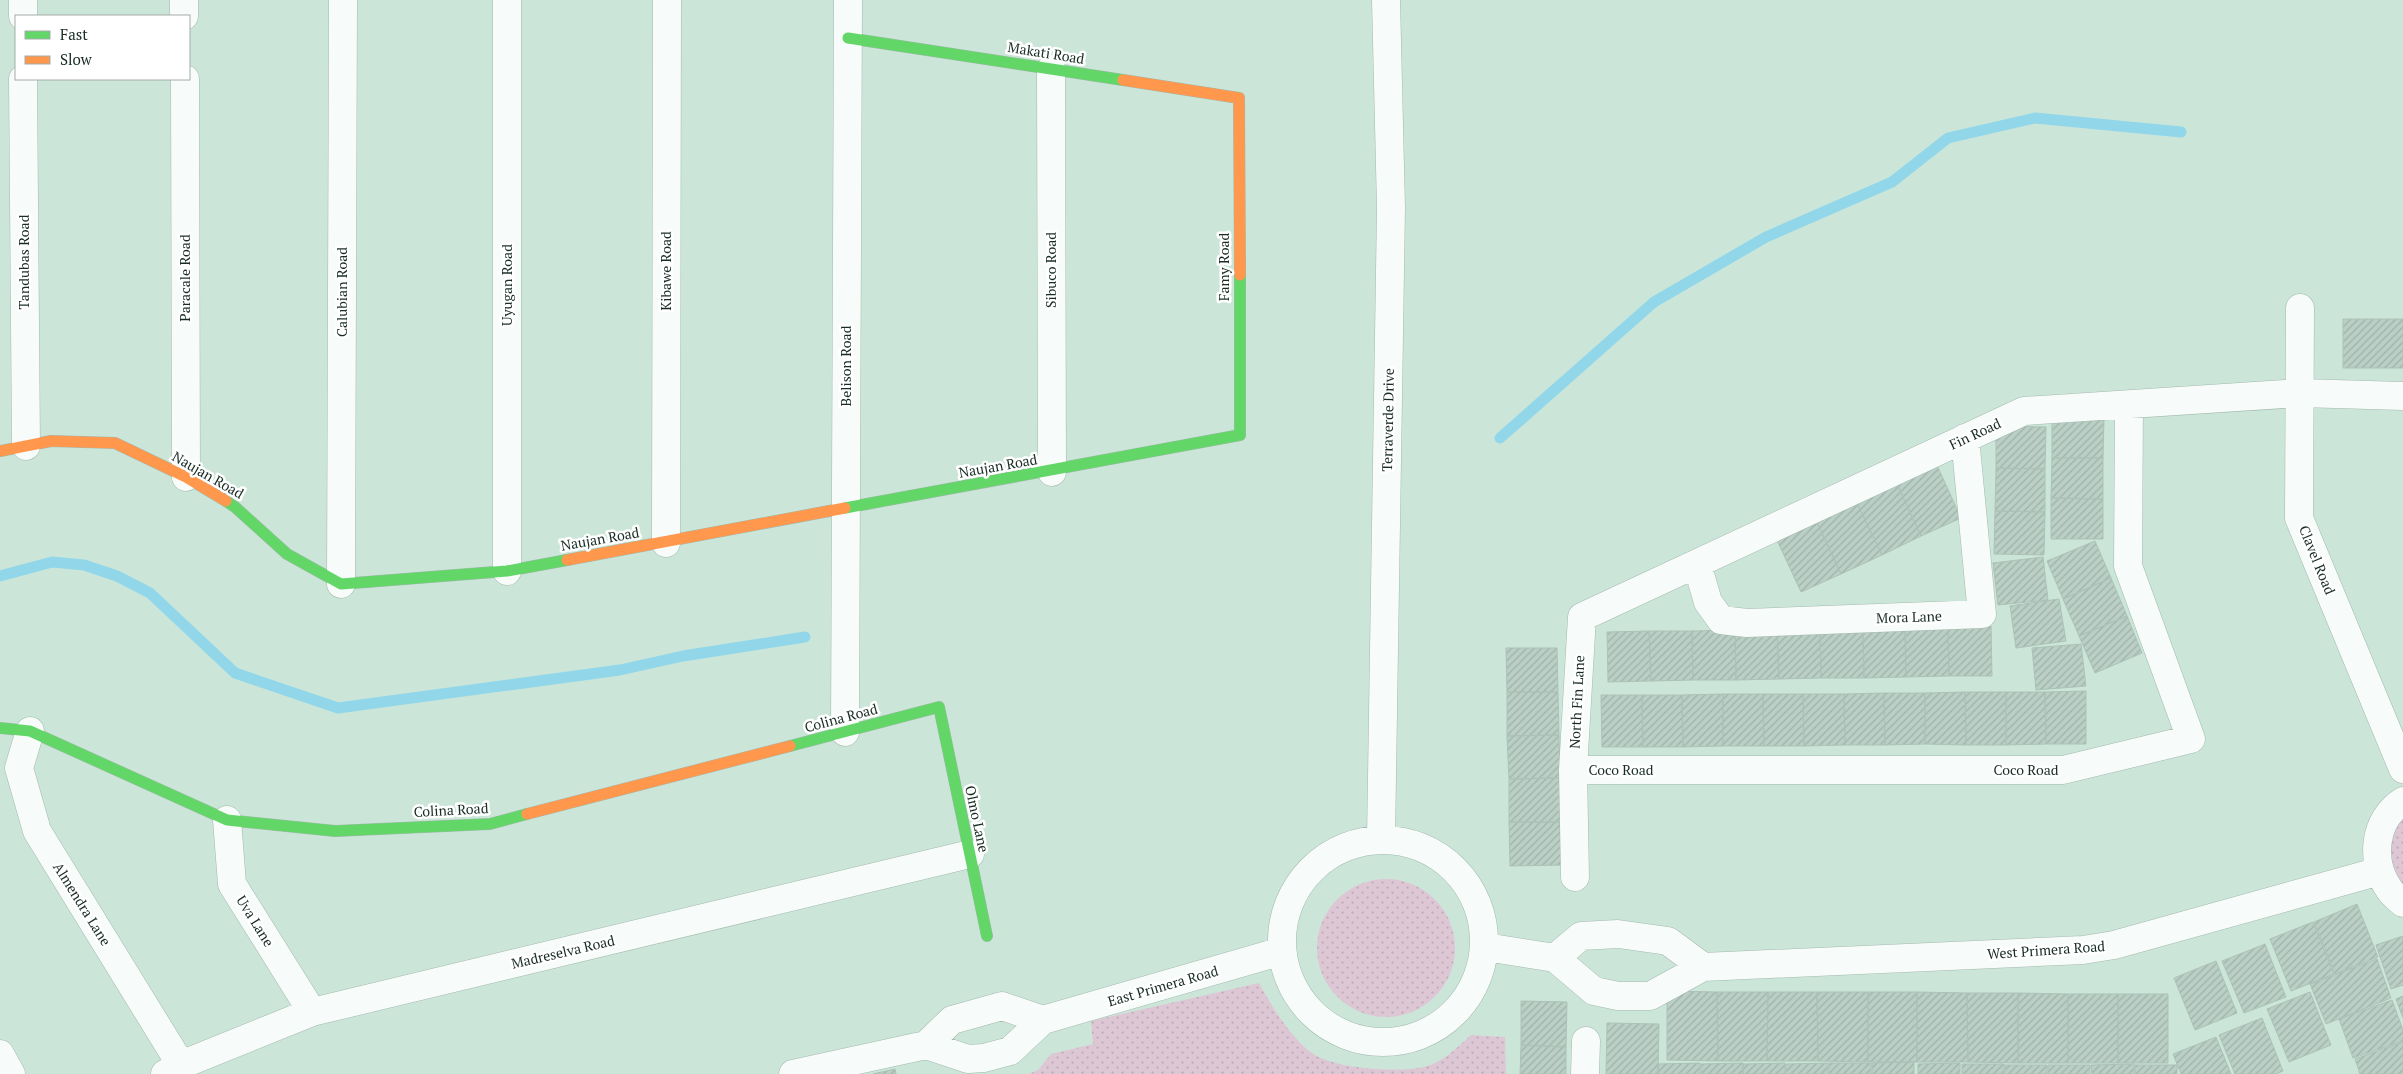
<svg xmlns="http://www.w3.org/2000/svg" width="2403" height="1074" font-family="'PT Serif',serif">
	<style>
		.green { fill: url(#green-dots) }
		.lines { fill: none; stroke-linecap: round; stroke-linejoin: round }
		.stream { stroke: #92d7e9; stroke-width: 11 }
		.building { fill: url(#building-hatch); stroke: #acc1b7 }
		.street-casing { stroke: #a4b9af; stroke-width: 29 }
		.fast-casing { stroke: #a4b9af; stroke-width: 12 }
		.slow-casing { stroke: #a4b9af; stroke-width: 12 }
		.street { stroke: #f7fbf9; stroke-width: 28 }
		.fast { stroke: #63d668; stroke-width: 11 }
		.slow { stroke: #ff974d; stroke-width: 11 }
		.labels { text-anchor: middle; stroke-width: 5; stroke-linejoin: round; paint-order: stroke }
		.street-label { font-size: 14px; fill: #182c23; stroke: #fff }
	</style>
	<defs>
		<pattern id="green-dots" width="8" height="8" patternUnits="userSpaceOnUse" patternTransform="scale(1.25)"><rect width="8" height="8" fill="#dec7d5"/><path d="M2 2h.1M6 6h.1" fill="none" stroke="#beabb7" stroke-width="1.8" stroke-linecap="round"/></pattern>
		<pattern id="building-hatch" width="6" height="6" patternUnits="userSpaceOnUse" patternTransform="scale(1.25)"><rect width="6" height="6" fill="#bacfc5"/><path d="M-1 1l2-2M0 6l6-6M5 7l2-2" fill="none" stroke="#9fb2a9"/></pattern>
	</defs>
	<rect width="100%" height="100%" fill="#cbe6d9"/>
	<!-- green -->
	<path class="green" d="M 2403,801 L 2403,902 L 2379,835 Z
		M1317 948a69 69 0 1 1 138 0a69 69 0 1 1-138 0Z
		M 1259,983 C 1272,1007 1288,1033 1309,1051 C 1330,1069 1397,1073 1424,1067 C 1442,1063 1458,1047 1471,1035 L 1505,1037 L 1506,1074 L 1029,1074 L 1038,1070 L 1051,1054 L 1093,1044 L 1091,1021 Z"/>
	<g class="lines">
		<!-- stream -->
		<path class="stream" d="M 1500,438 L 1654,302 L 1766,237 L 1892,182 L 1948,138 L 2035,118 L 2181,132
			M 0,576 L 52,562 L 84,565 L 117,576 L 150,593 L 235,673 L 338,708 L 620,670 L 683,656 L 805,637"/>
	</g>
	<!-- building -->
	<path class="building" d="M 2343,319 L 2403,319 L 2403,368 L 2343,368 Z
		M 2052,417 L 2104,418 L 2103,458 L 2052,458 Z
		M 1996,426 L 2046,427 L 2045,469 L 1996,468 Z
		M 2052,458 L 2103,458 L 2103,499 L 2051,498 Z
		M 1936,463 L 1961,518 L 1921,536 L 1896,482 Z
		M 1996,468 L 2045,469 L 2045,512 L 1995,511 Z
		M 1896,482 L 1921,536 L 1882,555 L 1856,501 Z
		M 2051,498 L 2103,499 L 2103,539 L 2051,539 Z
		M 1856,501 L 1882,555 L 1841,574 L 1816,520 Z
		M 1995,511 L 2045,512 L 2044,555 L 1994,554 Z
		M 1816,520 L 1841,574 L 1801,592 L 1776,538 Z
		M 2095,541 L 2111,578 L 2063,599 L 2047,561 Z
		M 2043,557 L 2048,600 L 1998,605 L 1993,563 Z
		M 2111,578 L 2127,616 L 2079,636 L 2063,599 Z
		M 2059,599 L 2066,641 L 2016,648 L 2010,606 Z
		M 2127,616 L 2142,653 L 2095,673 L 2079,636 Z
		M 1991,626 L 1992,676 L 1949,676 L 1948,627 Z
		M 1905,627 L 1948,627 L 1949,676 L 1906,677 Z
		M 1905,627 L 1906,677 L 1864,678 L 1863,628 Z
		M 1863,628 L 1864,678 L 1821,678 L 1820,629 Z
		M 1777,629 L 1820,629 L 1821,678 L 1779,679 Z
		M 1777,629 L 1779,679 L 1736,680 L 1735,630 Z
		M 1735,630 L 1736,680 L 1693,680 L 1692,631 Z
		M 1649,631 L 1692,631 L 1693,680 L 1651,681 Z
		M 1649,631 L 1651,681 L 1608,682 L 1607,632 Z
		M 2081,644 L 2086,686 L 2036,690 L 2032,648 Z
		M 1506,648 L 1557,648 L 1558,692 L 1507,692 Z
		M 2086,691 L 2086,744 L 2046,744 L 2045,692 Z
		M 1507,692 L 1558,692 L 1559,735 L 1507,736 Z
		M 1965,692 L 2006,692 L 2006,745 L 1966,745 Z
		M 1965,692 L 1966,745 L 1925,744 L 1925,693 Z
		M 2006,692 L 2045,692 L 2046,744 L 2006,745 Z
		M 1884,693 L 1925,693 L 1925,744 L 1885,745 Z
		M 1884,693 L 1885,745 L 1845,745 L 1844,694 Z
		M 1723,694 L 1763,694 L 1764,746 L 1723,746 Z
		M 1723,694 L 1723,746 L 1683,747 L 1682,695 Z
		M 1763,694 L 1803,694 L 1804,746 L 1764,746 Z
		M 1803,694 L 1844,694 L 1845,745 L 1804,746 Z
		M 1601,695 L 1642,695 L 1643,747 L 1602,747 Z
		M 1642,695 L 1682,695 L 1683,747 L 1643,747 Z
		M 1559,735 L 1560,778 L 1509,779 L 1507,736 Z
		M 1560,778 L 1561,822 L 1509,822 L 1509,779 Z
		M 1509,822 L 1561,822 L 1562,865 L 1510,866 Z
		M 2357,904 L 2378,957 L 2335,974 L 2314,922 Z
		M 2313,922 L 2334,974 L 2291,991 L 2270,939 Z
		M 2403,936 L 2403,985 L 2391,989 L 2376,945 Z
		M 2265,944 L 2286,997 L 2244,1013 L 2222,961 Z
		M 2377,959 L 2391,998 L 2326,1024 L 2310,984 Z
		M 2216,961 L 2237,1013 L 2195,1030 L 2174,978 Z
		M 1667,991 L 1717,992 L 1718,1061 L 1667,1060 Z
		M 1717,992 L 1768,992 L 1767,1061 L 1718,1061 Z
		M 1768,992 L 1817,992 L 1818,1061 L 1767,1061 Z
		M 1817,992 L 1868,992 L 1868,1062 L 1818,1061 Z
		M 1868,992 L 1917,992 L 1917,1062 L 1868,1062 Z
		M 1917,992 L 1967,993 L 1968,1062 L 1917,1062 Z
		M 2310,992 L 2331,1045 L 2289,1062 L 2267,1009 Z
		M 1967,993 L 2018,993 L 2018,1063 L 1968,1062 Z
		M 2018,993 L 2068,994 L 2068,1063 L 2018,1063 Z
		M 2068,994 L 2118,994 L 2118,1063 L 2068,1063 Z
		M 2118,994 L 2168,994 L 2168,1063 L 2118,1063 Z
		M 2403,996 L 2403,1018 L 2396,999 Z
		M 2392,1000 L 2403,1030 L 2403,1041 L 2353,1058 L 2339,1019 Z
		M 1521,1001 L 1567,1002 L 1566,1047 L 1521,1045 Z
		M 2262,1018 L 2283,1071 L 2276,1074 L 2235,1074 L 2219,1035 Z
		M 1607,1023 L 1659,1024 L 1658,1074 L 1606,1074 Z
		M 2216,1037 L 2231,1074 L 2181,1074 L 2173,1054 Z
		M 2403,1042 L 2403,1074 L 2360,1074 L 2355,1059 Z
		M 1521,1045 L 1566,1047 L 1566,1074 L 1520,1074 Z
		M 1914,1062 L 1914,1074 L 1872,1074 L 1872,1063 Z
		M 1700,1063 L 1700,1074 L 1658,1074 L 1658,1064 Z
		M 1743,1063 L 1743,1074 L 1701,1074 L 1701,1064 Z
		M 1785,1063 L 1785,1074 L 1743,1074 L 1743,1064 Z
		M 1828,1063 L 1828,1074 L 1786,1074 L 1786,1064 Z
		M 1829,1063 L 1871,1063 L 1871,1074 L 1829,1074 Z
		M 1960,1063 L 1960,1074 L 1918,1074 L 1918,1064 Z
		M 1962,1064 L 2004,1064 L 2004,1074 L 1962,1074 Z
		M 2134,1064 L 2134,1074 L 2092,1074 L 2091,1065 Z
		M 2005,1065 L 2047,1065 L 2047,1074 L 2005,1074 Z
		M 2048,1065 L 2090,1065 L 2090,1074 L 2048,1074 Z
		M 2135,1065 L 2177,1065 L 2177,1074 L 2135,1074 Z
		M 895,1069 L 896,1074 L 873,1074 Z"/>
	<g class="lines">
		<defs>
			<path id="street" d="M 23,0 L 23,16
				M 184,0 L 184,16
				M 1051,69 L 1052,472
				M 23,79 L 26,446
				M 185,79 L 186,477
				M 2300,308 L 2299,518 L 2403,769
				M 666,543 L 667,0
				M 1697,564 L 1708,602 L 1721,620 L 1747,623 L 1982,614 L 1965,438
				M 507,571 L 507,0
				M 341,584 L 343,0
				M 30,731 L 19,768 L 37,831 L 181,1065
				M 845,732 L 848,0
				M 1573,770 L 2063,770 L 2191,739 L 2128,566 L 2129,405
				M 2403,801 C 2373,820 2370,862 2389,889 C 2392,894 2398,899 2403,903
				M 227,820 L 232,884 L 312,1012
				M 1381,840 L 1391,208 L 1386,0
				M1282 941a101 101 0 1 1 202 0a101 101 0 1 1-202 0Z
				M 1575,877 L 1573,770 L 1582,617 L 2024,411 L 2301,393 L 2403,396
				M 1485,947 L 1555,958 L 1594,991 L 1618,996 L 1650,996 L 1703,967 L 2083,950 L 2114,945 L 2380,871
				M 1555,958 L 1581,936 L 1618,934 L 1668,941 L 1703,967
				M 926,1045 L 968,1059 L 984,1058 L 1010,1051 L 1043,1020 L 1282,951
				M 0,1054 L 11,1074
				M 165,1074 L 181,1065 L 312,1012 L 970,854
				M 793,1074 L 926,1045 L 952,1020 L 1002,1006 L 1043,1020
				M 1585,1074 L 1586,1041"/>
			<path id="fast" d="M 848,38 L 1123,80
				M 226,501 L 235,507 L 287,554 L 341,584 L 507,571 L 567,560
				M 845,508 L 1240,435 L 1240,275
				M 0,728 L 30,731 L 227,820 L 335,831 L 490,824 L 527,814
				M 790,746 L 939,707 L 987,936"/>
			<path id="slow" d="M 1123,80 L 1239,98 L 1240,275
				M 0,451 L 51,441 L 115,443 L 186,477 L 226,501
				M 567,560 L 845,508
				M 527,814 L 790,746"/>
		</defs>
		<!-- street casing -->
		<use href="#street" class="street-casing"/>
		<!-- fast casing -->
		<use href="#fast" class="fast-casing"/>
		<!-- slow casing -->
		<use href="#slow" class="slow-casing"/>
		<!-- street -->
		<use href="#street" class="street"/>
		<!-- fast -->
		<use href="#fast" class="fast"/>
		<!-- slow -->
		<use href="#slow" class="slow"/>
	</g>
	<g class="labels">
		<!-- street labels -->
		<g class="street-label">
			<text transform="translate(1046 53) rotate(9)" y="5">Makati Road</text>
			<text transform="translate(24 262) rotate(-90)" y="5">Tandubas Road</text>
			<text transform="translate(1224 267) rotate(-90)" y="5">Famy Road</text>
			<text transform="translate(1051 270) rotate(-90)" y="5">Sibuco Road</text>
			<text transform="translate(666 271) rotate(-90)" y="5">Kibawe Road</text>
			<text transform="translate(185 278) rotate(-90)" y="5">Paracale Road</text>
			<text transform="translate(507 285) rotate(-90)" y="5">Uyugan Road</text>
			<text transform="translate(342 292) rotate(-90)" y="5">Calubian Road</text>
			<text transform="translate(846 366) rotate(-90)" y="5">Belison Road</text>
			<text transform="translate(1388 420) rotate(-89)" y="5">Terraverde Drive</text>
			<text transform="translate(1975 434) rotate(-25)" y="5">Fin Road</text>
			<text transform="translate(998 466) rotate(-10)" y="5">Naujan Road</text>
			<text transform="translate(208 475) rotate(30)" y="5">Naujan Road</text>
			<text transform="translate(600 539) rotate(-10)" y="5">Naujan Road</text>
			<text transform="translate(2317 560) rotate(68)" y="5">Clavel Road</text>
			<text transform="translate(1909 617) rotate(-2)" y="5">Mora Lane</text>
			<text transform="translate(1577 702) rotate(-87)" y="5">North Fin Lane</text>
			<text transform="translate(841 718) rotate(-15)" y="5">Colina Road</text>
			<text x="1621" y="775">Coco Road</text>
			<text x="2026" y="775">Coco Road</text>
			<text transform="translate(451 810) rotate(-3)" y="5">Colina Road</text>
			<text transform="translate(977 819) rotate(78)" y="5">Olmo Lane</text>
			<text transform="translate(82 904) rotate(58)" y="5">Almendra Lane</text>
			<text transform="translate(255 921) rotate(58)" y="5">Uva Lane</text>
			<text transform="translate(2046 950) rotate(-4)" y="5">West Primera Road</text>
			<text transform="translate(563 952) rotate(-13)" y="5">Madreselva Road</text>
			<text transform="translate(1163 986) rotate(-16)" y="5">East Primera Road</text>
		</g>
	</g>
	<!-- legend -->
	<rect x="15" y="15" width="175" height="65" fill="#ffffff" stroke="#a3aba7"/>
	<rect x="25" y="31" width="25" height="8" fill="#63d668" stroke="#a3aba7"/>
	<text x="60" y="40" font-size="15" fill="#182c23">Fast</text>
	<rect x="25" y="56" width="25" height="8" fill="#ff974d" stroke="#a3aba7"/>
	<text x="60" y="65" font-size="15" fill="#182c23">Slow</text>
</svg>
